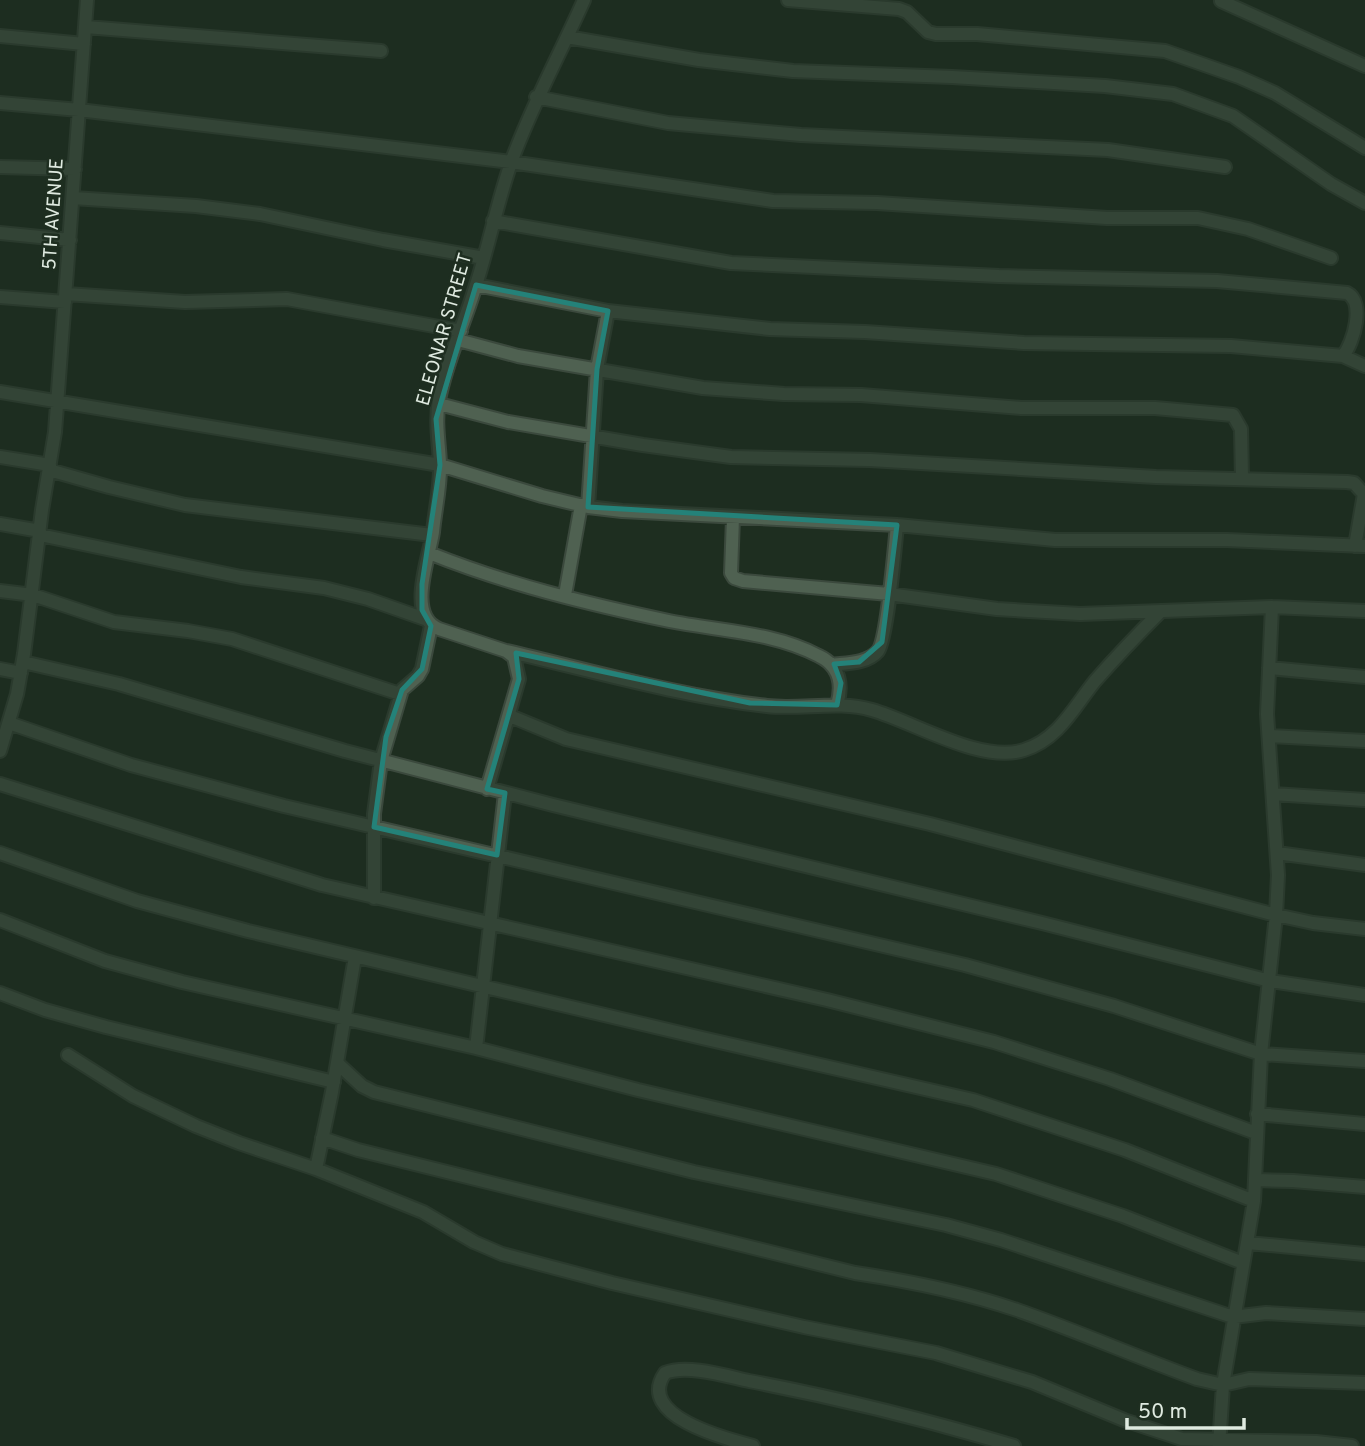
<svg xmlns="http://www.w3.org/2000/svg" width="1365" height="1446" font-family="Overpass,sans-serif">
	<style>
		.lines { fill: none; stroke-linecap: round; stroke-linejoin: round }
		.minor-casing { stroke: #3b493d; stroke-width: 16 }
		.minor { stroke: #4f6151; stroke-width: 12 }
		.marked { fill: none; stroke: #248279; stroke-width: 5; stroke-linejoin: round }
		.labels { text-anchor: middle; stroke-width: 5; stroke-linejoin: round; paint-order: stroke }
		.street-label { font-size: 19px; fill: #dfeae0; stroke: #1e2e20 }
	</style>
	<rect width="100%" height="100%" fill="#1e2e20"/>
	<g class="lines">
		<defs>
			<path id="minor" d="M 788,0 L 899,9 L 907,12 L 928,32 L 936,34 L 977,34 L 1165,51 L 1239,77 L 1275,93 L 1365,148
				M 1221,1 L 1365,66
				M 86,27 L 381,51
				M 0,36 L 84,44
				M 567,37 L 699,60 L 793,71 L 952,77 L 1105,86 L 1173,94 L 1233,116 L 1331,184 L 1365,203
				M 536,97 L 668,123 L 801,135 L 1108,150 L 1225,167
				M 0,103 L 79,110 L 511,162 L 773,201 L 877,203 L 1107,218 L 1198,218 L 1248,229 L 1331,258
				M 0,167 L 75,169
				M 73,198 L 196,206 L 260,214 L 383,240 L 484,258
				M 493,221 L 731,263 L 999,276 L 1217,281 L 1347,293 C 1365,302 1354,342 1343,356
				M 0,233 L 70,240
				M 476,285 L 608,311 L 770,329 L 865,332 L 1024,343 L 1231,346 L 1343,356 L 1365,366
				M 66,294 L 185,302 L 287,299 L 461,331
				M 0,297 L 65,302
				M 458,340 L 518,356 L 703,388 L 784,394 L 861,395 L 1021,408 L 1155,408 L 1233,415 L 1241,429 L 1242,478
				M 0,392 L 440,465 L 542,496 L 588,507 L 622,511 L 897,525 L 1055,540 L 1227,540 L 1365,546
				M 439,404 L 508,422 L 643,445 L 731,457 L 870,460 L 1156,477 L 1347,482 L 1354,483 L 1364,494 L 1355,546
				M 0,457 L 50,465
				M 49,470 L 109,487 L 185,505 L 432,535
				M 588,507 L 597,369 L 608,311
				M 733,518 L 731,573 L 734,578 L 743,581 L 889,594 L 997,609 L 1080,614 L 1272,607 L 1365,611
				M 0,524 L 40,531
				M 40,535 L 241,577 L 324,588 L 368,599 L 425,619
				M 429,553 C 506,584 588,604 669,621 C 719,631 774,632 819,656 C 840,666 843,685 837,705
				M 0,591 L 33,595 L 114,622 L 188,631 L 232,639 L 400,694
				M 565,595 L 581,505
				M 507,651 C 593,671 679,696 767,706 C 802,710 838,700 872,710 C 914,722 981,764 1024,750 C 1059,739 1074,707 1095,681 C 1116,657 1138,634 1161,611
				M 23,662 L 119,684 L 345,751 L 553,805 L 1042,923 L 1270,981 L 1365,995
				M 831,665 C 846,663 867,664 878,651 C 887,639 895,545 897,525
				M 1269,668 L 1365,677
				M 0,669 L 21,673
				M 510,716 L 566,739 L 930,824 L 1276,915 L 1313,923 L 1365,929
				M 9,723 L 131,765 L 284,806 L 965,965 L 1114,1006 L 1261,1054 L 1365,1061
				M 1269,736 L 1365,741
				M 0,751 L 17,694 L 24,654 L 42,510 L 55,432 L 87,0
				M 0,784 L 322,885 L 827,1000 L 994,1042 L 1110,1079 L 1256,1133
				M 487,789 L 519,679 L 514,657 L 506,651 L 439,629 C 406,616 429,559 433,532 C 435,510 441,485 440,463 C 439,441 435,422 439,400 C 446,362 464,325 475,288 C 489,246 497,202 512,160 C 532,105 560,54 584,0
				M 1273,794 L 1365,800
				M 0,853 L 137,901 L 248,931 L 702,1038 L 973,1100 L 1125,1150 L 1254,1201
				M 1277,853 L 1365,865
				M 374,898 L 374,814 L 381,761 L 402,690 L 418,676 L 422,669 L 431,626
				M 0,920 L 105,961 L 182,982 L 476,1048 L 638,1090 L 996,1174 L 1123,1216 L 1243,1263
				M 0,993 L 45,1010 L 106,1027 L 334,1082
				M 476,1048 L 505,793
				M 68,1055 L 133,1096 L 196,1126 L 239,1143 L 316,1169 L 423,1212 L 474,1242 L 502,1254 L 612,1283 L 804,1327 L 936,1353 L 1032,1382 L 1124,1420 L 1182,1439 L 1316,1442 L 1352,1446
				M 337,1063 L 362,1086 L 374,1092 L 694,1172 L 946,1225 L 1001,1240 L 1233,1317 L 1266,1313 L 1365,1319
				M 1257,1114 L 1365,1124
				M 322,1138 L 358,1150 L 855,1273 C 909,1281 964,1292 1017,1310 C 1077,1331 1137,1357 1197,1379 L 1223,1385 L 1249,1379 L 1365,1383
				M 316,1169 L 332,1092 L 355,957
				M 1256,1180 L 1293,1181 L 1365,1187
				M 1248,1243 L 1365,1254
				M 753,1446 C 726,1439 635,1416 665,1373 C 687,1364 726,1376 749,1381 C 839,1398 927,1420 1014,1446
				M 1219,1446 L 1223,1385 L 1254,1201 L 1261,1054 L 1276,915 L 1278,875 L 1267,714 L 1272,607"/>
		</defs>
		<!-- minor casing -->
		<use href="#minor" class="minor-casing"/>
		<!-- minor -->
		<use href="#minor" class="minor"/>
	</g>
	<!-- marked area -->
	<path d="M0 0H1365V1446H0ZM 476,285 L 608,311 L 597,369 L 588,507 L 897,525 L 882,642 L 859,662 L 834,664 L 841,683 L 837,705 L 750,703 L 516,653 L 519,679 L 487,789 L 505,793 L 497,855 L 374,827 L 386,737 L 402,690 L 422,669 L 431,626 L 422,610 L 422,584 L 440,465 L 436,419 Z" fill="#1e2e20" fill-opacity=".55" fill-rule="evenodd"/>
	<path class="marked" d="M 476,285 L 608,311 L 597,369 L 588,507 L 897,525 L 882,642 L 859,662 L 834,664 L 841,683 L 837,705 L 750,703 L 516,653 L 519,679 L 487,789 L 505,793 L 497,855 L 374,827 L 386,737 L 402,690 L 422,669 L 431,626 L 422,610 L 422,584 L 440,465 L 436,419 Z"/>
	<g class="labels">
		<!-- street labels -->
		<g class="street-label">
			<text transform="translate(52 214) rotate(-86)" y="7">5TH AVENUE</text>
			<text transform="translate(443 329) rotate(-74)" y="7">ELEONAR STREET</text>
		</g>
	</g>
	<!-- scale -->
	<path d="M1127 1418v10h117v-10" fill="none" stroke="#dfeae0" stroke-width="3.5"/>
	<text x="1138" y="1418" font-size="21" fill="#dfeae0" stroke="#1e2e20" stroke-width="5" paint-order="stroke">50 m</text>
</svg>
